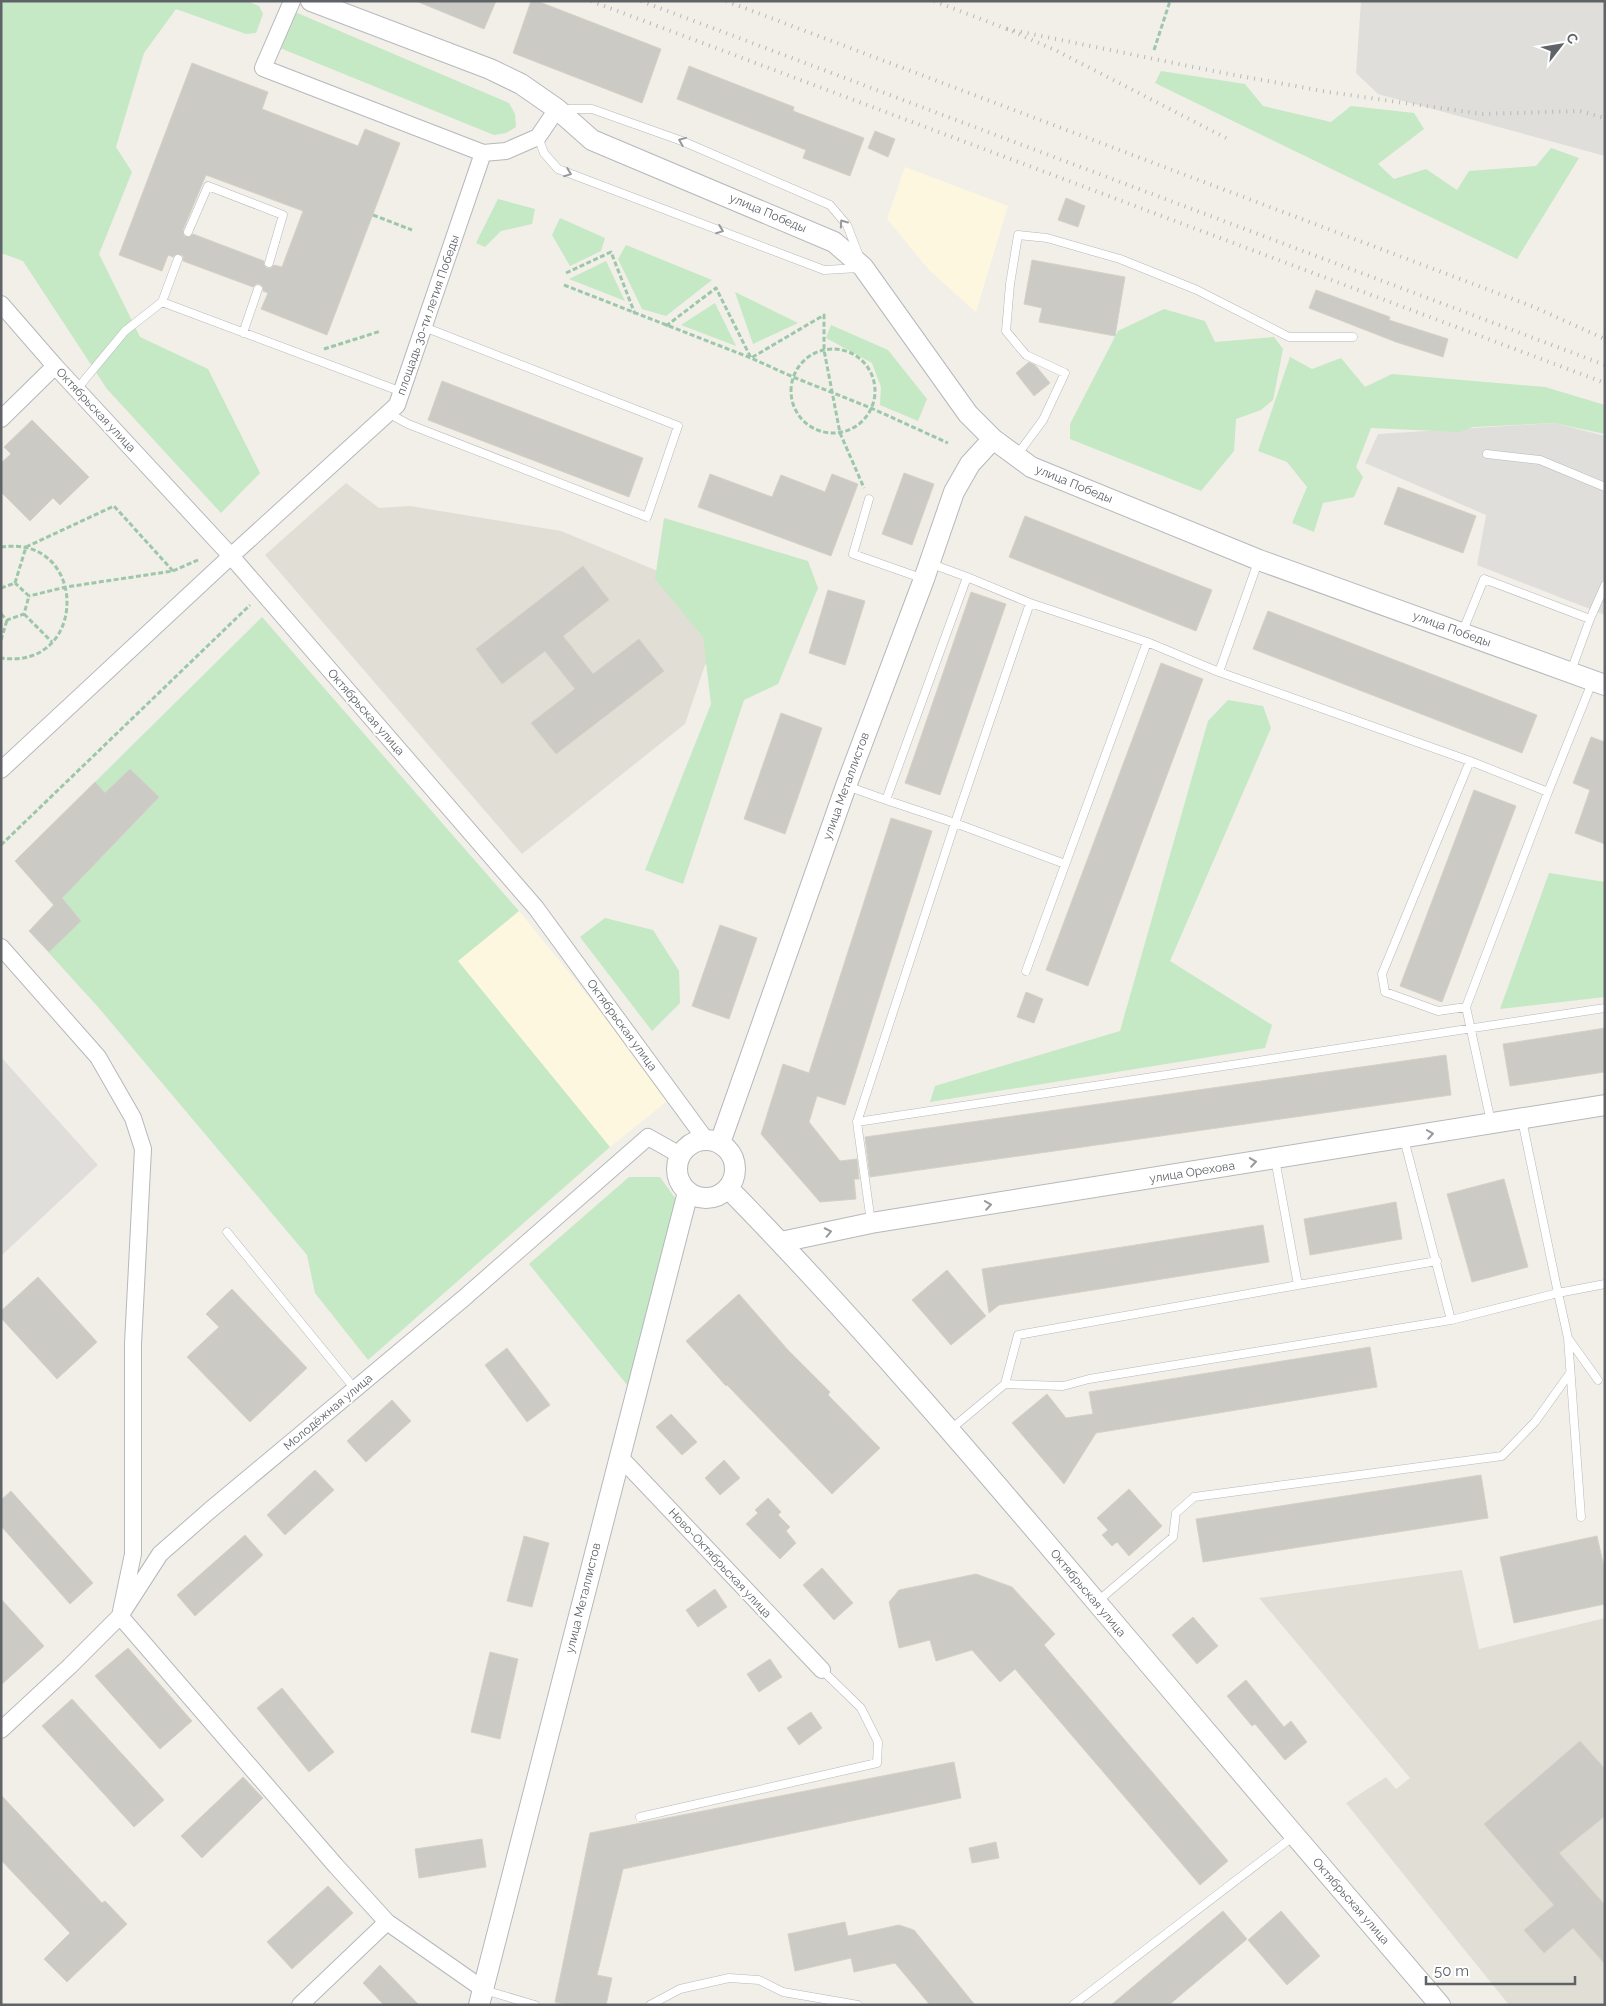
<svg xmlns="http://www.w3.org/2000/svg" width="1606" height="2006" font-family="Raleway,sans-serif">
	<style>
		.commercial { fill: #fef7e0 }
		.industrial { fill: #e0deda }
		.education { fill: #e1ded6 }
		.green { fill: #c5e8c5 }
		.building { fill: #cccac5; stroke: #d6d1c6; fill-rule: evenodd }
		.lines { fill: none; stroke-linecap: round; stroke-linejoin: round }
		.service-casing { stroke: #b5b8bc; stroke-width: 9 }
		.minor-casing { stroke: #b5b8bc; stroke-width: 18 }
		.tertiary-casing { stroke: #b5b8bc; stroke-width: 22 }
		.path { stroke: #9cc7a9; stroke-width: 3; stroke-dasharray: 5 2.5; stroke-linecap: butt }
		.service { stroke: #fff; stroke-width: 8 }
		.minor { stroke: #fff; stroke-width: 16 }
		.tertiary { stroke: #fff; stroke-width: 20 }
		.rail { stroke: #b6b7b8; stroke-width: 4; stroke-dasharray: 1 6; stroke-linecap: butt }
		.oneway { stroke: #979a9d }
		.labels { text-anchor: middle; stroke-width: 4; stroke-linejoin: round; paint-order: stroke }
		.street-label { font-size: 12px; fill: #5f6368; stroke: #fff }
	</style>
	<rect width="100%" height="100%" fill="#f1efe8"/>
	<!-- commercial -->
	<path class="commercial" d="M 905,167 L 1008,206 L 976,312 L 929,270 L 887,219 Z
		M 519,911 L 671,1098 L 610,1147 L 458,961 Z"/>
	<!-- industrial -->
	<path class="industrial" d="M 1361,1 L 1605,1 L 1605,156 L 1378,94 L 1356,73 Z
		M 1554,423 L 1605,436 L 1605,615 L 1477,565 L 1486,515 L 1365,463 L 1378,434 Z
		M 1,1057 L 98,1165 L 1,1256 Z"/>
	<!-- education -->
	<path class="education" d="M 346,483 L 379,508 L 410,506 L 561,531 L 694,586 L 722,651 L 705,665 L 685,724 L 522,854 L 265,555 Z
		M 1462,1570 L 1479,1649 L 1605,1618 L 1605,2005 L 1509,2005 L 1346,1803 L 1386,1777 L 1396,1789 L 1410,1778 L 1259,1598 Z"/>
	<!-- green -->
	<path class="green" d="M 1,1 L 247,1 L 259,6 L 263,14 L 256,33 L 246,34 L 176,9 L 144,53 L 116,147 L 132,172 L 99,254 L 140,337 L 208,369 L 260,473 L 221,513 L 107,389 L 23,261 L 1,253 Z
		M 295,12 L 509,103 L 515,114 L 516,127 L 506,133 L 494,135 L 280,48 Z
		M 1161,71 L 1245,84 L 1263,106 L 1331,122 L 1351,106 L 1414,113 L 1424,129 L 1378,164 L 1394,179 L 1426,169 L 1457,190 L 1469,171 L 1536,166 L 1551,148 L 1579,158 L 1517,259 L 1155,83 Z
		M 498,199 L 535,209 L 532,224 L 501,231 L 485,247 L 476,243 Z
		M 560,218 L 605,238 L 601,251 L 570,266 L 552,235 Z
		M 626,245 L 712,280 L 666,316 L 642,309 L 618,259 Z
		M 606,261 L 625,301 L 569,279 Z
		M 735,292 L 798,323 L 753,344 Z
		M 715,303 L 736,346 L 681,325 Z
		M 1164,309 L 1205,321 L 1215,342 L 1274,337 L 1283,349 L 1273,400 L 1261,410 L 1236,419 L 1234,451 L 1201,491 L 1070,439 L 1070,424 L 1118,331 Z
		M 831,325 L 888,350 L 927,399 L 918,421 L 880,405 L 881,387 L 872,363 L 826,338 Z
		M 1290,357 L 1312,369 L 1341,358 L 1365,387 L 1392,374 L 1545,387 L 1605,405 L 1605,434 L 1554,423 L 1473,427 L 1459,432 L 1371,428 L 1356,467 L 1363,477 L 1354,497 L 1323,503 L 1314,532 L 1292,523 L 1307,487 L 1287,462 L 1258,451 Z
		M 664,518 L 808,561 L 818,588 L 778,684 L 744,700 L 683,884 L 645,870 L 711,704 L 703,637 L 655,579 Z
		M 262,617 L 519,911 L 458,961 L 610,1147 L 368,1360 L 315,1293 L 307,1255 L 98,1007 L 29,931 L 53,905 L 15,861 Z
		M 1228,700 L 1263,706 L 1271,728 L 1170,961 L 1272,1025 L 1265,1048 L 930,1102 L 935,1086 L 1120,1031 L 1208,721 Z
		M 1549,873 L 1605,882 L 1605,997 L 1500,1009 Z
		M 605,918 L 653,930 L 679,971 L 680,1003 L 652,1031 L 580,937 Z
		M 629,1177 L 660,1177 L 680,1205 L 632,1391 L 529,1264 Z"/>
	<!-- building -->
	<path class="building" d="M 416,1 L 496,1 L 484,29 Z
		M 531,1 L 537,1 L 661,49 L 642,103 L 513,53 Z
		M 192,63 L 268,92 L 262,109 L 358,146 L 365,129 L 400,143 L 327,335 L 261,309 L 268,293 L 263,291 L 263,287 L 260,284 L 256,284 L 253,287 L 183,261 L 183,256 L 179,254 L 173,257 L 168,255 L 162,271 L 119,255 ZM 206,175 L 303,211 L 282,267 L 274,265 L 271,268 L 267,268 L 264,265 L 264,261 L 193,234 L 189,237 L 184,236 L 183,230 Z
		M 689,66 L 794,107 L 793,111 L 864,138 L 850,176 L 803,158 L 806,150 L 677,99 Z
		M 875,131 L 895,139 L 888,157 L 868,148 Z
		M 1066,198 L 1085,206 L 1078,227 L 1058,220 Z
		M 1032,260 L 1125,277 L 1115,336 L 1039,322 L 1042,308 L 1024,304 Z
		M 1316,290 L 1390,317 L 1389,320 L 1448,339 L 1443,357 L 1396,342 L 1309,308 Z
		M 1029,362 L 1035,365 L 1050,383 L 1034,396 L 1016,373 Z
		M 442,381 L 643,458 L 629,497 L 428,420 Z
		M 32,420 L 89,477 L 60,505 L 53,498 L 30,521 L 1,492 L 1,463 L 11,454 L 4,447 Z
		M 904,473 L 934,484 L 912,545 L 882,534 Z
		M 710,474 L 772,497 L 781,475 L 825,492 L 832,474 L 858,484 L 831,556 L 698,507 Z
		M 1398,487 L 1476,516 L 1463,553 L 1384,524 Z
		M 1025,516 L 1212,590 L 1196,631 L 1009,557 Z
		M 583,566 L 609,600 L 563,636 L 593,674 L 639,639 L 664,671 L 556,754 L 531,723 L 575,689 L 545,651 L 502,684 L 476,649 Z
		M 828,590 L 865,601 L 845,665 L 809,653 Z
		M 971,592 L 1006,604 L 940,795 L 905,783 Z
		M 1268,611 L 1537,715 L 1522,753 L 1253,649 Z
		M 1161,663 L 1203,679 L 1088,986 L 1046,970 Z
		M 781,713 L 822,728 L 785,834 L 744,819 Z
		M 1591,737 L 1605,742 L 1605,844 L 1575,833 L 1590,790 L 1573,783 Z
		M 130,769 L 159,797 L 62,898 L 81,921 L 49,952 L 29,931 L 54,905 L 15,861 L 95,782 L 105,793 Z
		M 1474,790 L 1516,806 L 1442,1002 L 1400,986 Z
		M 891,818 L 932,831 L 845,1105 L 817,1096 L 809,1122 L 840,1161 L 857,1159 L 859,1179 L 854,1179 L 856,1199 L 820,1202 L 761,1134 L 783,1064 L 809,1073 Z
		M 720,925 L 757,938 L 729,1019 L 692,1006 Z
		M 1026,992 L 1043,999 L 1034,1023 L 1017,1017 Z
		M 1605,1028 L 1605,1072 L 1510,1086 L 1503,1044 Z
		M 1446,1055 L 1451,1095 L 870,1177 L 865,1137 Z
		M 1504,1179 L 1528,1267 L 1472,1282 L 1447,1194 Z
		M 1396,1202 L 1402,1239 L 1310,1255 L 1304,1219 Z
		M 1263,1225 L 1269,1262 L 999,1305 L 989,1313 L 982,1269 Z
		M 947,1270 L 986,1316 L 951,1345 L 912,1300 Z
		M 38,1277 L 97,1342 L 57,1379 L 1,1318 L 1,1311 Z
		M 232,1289 L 307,1368 L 250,1422 L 187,1357 L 219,1327 L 206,1314 Z
		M 739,1294 L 788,1350 L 830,1392 L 828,1395 L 880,1448 L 832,1494 L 727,1385 L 726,1386 L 686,1341 Z
		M 1370,1347 L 1377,1387 L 1096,1433 L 1064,1484 L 1012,1423 L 1047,1394 L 1066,1418 L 1093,1414 L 1089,1392 Z
		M 507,1348 L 550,1405 L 527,1422 L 485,1365 Z
		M 392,1400 L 411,1421 L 366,1462 L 347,1441 Z
		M 671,1414 L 697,1442 L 682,1455 L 656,1427 Z
		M 724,1460 L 740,1478 L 720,1495 L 705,1478 Z
		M 315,1470 L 334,1490 L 285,1535 L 267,1515 Z
		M 1481,1475 L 1488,1518 L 1203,1562 L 1196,1519 Z
		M 1129,1489 L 1162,1526 L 1129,1556 L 1117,1542 L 1112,1546 L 1102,1535 L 1108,1530 L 1097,1518 Z
		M 11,1491 L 93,1583 L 70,1604 L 1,1526 L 1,1500 Z
		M 768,1498 L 781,1512 L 778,1515 L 790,1527 L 786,1531 L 796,1543 L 780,1559 L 746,1524 L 758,1513 L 755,1510 Z
		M 245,1535 L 263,1555 L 195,1616 L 177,1595 Z
		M 524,1536 L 549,1543 L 532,1607 L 507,1601 Z
		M 1597,1536 L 1605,1572 L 1605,1604 L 1514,1623 L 1500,1557 Z
		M 822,1568 L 853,1603 L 834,1620 L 803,1585 Z
		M 976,1574 L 1012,1587 L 1055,1634 L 1044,1645 L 1228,1861 L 1200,1885 L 1015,1669 L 1000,1682 L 972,1650 L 936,1661 L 930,1640 L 899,1648 L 889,1602 L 899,1590 Z
		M 715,1589 L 727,1607 L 698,1627 L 686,1610 Z
		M 1,1599 L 44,1646 L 1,1685 Z
		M 1193,1617 L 1218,1646 L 1197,1664 L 1172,1635 Z
		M 128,1648 L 192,1721 L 160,1749 L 95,1676 Z
		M 490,1652 L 518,1659 L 500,1739 L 471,1732 Z
		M 770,1659 L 782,1677 L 759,1692 L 747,1674 Z
		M 1246,1680 L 1284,1727 L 1291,1721 L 1307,1742 L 1285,1760 L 1255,1724 L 1252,1726 L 1227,1696 Z
		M 282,1688 L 334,1752 L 309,1772 L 257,1708 Z
		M 72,1699 L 164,1800 L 134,1827 L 42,1726 Z
		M 811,1712 L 822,1728 L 799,1745 L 787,1728 Z
		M 1580,1741 L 1605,1769 L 1605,1816 L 1559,1853 L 1605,1905 L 1605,1964 L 1573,1928 L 1544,1953 L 1524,1930 L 1554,1905 L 1484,1824 Z
		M 954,1762 L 961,1798 L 623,1869 L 597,1975 L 612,1978 L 606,2005 L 568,2005 L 555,2002 L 590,1833 Z
		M 243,1777 L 263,1798 L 202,1858 L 181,1836 Z
		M 1,1795 L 102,1903 L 105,1901 L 127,1924 L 67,1982 L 44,1959 L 70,1933 L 1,1860 Z
		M 482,1839 L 486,1867 L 419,1878 L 415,1849 Z
		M 996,1842 L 999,1858 L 972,1863 L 969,1848 Z
		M 328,1886 L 353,1913 L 292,1969 L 267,1942 Z
		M 1223,1911 L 1247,1939 L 1169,2005 L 1111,2005 Z
		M 1281,1911 L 1320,1956 L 1287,1985 L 1248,1940 Z
		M 845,1922 L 848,1936 L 899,1925 L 914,1930 L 975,2005 L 930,2005 L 895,1963 L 854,1972 L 851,1958 L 795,1971 L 788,1934 Z
		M 380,1965 L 419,2005 L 384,2005 L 363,1983 Z"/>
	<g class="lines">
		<defs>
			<path id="service" d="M 561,109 L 592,109 L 682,141 L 830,205 L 847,225 L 859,256
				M 538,137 L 544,153 L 558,169 L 824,270 L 859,268
				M 188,232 L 208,186 L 283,215 L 269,263
				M 178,259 L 162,302 L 402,392
				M 243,333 L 258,289
				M 77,389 L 125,331 L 162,302
				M 388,413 L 408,424 L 647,517 L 678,426 L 424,327
				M 1487,454 L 1540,460 L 1605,487
				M 1017,455 L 1043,420 L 1065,373 L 1026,355 L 1006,331 L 1010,284 L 1018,235 L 1047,238 L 1120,259 L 1197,290 L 1289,337 L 1353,337
				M 869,499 L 853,554 L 924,579
				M 967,577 L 1030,603 L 1147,642 L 1219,672 L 1470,761 L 1548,792 L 1593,680
				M 1030,603 L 955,823 L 857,1122 L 1605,1008
				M 1462,633 L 1484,579 L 1590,619 L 1605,585
				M 1571,671 L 1590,619
				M 1219,672 L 1258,562
				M 1470,761 L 1382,974 L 1385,992 L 1438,1011 L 1466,1007 L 1491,1122
				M 847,786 L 886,800 L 967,577 L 929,563
				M 886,800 L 955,823 L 1065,864
				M 1026,971 L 1147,642
				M 1466,1007 L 1548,792
				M 857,1122 L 871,1222
				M 1404,1139 L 1451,1320 L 1558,1293 L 1522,1120
				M 1275,1159 L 1298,1285 L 1437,1261
				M 227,1232 L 355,1389
				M 1568,1338 L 1581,1517
				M 1598,1380 L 1568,1338 L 1558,1293 L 1605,1284
				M 1005,1384 L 1063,1386 L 1089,1379 L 1451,1320
				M 951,1429 L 1005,1384 L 1018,1335 L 1298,1285
				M 1098,1601 L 1173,1537 L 1176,1513 L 1194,1497 L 1502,1456 L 1535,1422 L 1570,1373
				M 640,1817 L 877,1763 L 878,1742 L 861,1708 L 822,1670
				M 484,1990 L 535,2005
				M 650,2005 L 680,1989 L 729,1978 L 759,1980 L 783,1992 L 858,2005
				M 1073,2005 L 1294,1836"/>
			<path id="minor" d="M 292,1 L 263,68 L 483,153 L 506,151 L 538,137 L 557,109
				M 1,304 L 55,366 L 231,556 L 536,908 L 706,1140
				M 1,419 L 55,366
				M 1,770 L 231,556 L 397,405 L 483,153
				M 1,947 L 98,1057 L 133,1118 L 143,1149 L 133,1344 L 133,1554 L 120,1616 L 336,1866 L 387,1922 L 483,1989
				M 619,1456 L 822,1670
				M 1,1730 L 70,1666 L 120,1616 L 160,1554 L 209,1511 L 464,1298 L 648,1137 L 680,1155
				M 300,2005 L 387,1922"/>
			<path id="tertiary" d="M 311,1 L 490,69 L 521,84 L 557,109 L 592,140 L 834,242 L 863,267 L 968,414 L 993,439 L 1031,467 L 1259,560 L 1605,685
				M677 1169a29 29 0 1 1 58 0a29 29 0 1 1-58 0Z
				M 720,1143 L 846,786 L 924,579 L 954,492 L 970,464 L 993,439
				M 728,1188 C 860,1323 982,1467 1104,1611 C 1216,1743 1327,1874 1440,2005
				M 781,1242 L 871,1223 L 1605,1105
				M 479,2005 L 688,1192"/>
		</defs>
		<!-- service casing -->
		<use href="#service" class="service-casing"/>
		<!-- minor casing -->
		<use href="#minor" class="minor-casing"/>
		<!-- tertiary casing -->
		<use href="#tertiary" class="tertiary-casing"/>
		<!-- path -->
		<path class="path" d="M 1154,50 L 1170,1
			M 373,215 L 412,230
			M 566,273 L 611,252 L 635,314
			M 564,285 L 751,358 L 793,377 L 871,408 L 948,443
			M 666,326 L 716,288 L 751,358 L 824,315 L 824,350 L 840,433 L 864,488
			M 324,349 L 381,331
			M791 391a42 42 0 1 1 84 0a42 42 0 1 1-84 0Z
			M 1,547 C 89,534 89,671 1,658
			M 173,571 L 198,560
			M 15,583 L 26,547 L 114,506 L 173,571 L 66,587 L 29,596
			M 1,588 L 15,583
			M 1,614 L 7,620 L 24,614 L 29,596 L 15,583
			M 24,614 L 52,642
			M 1,640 L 7,620
			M 1,845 L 250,605"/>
		<!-- service -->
		<use href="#service" class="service"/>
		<!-- minor -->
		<use href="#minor" class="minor"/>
		<!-- tertiary -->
		<use href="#tertiary" class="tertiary"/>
		<!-- rail -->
		<path class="rail" d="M 591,1 L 1605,383
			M 641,1 L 1605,365
			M 726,1 L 1534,307 L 1605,339
			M 934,1 L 1007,29 L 1057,51 L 1226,138
			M 1007,29 L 1218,72 L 1328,92 L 1482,114 L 1580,111 L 1605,118"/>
	</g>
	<!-- one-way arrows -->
	<defs><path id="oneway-chevron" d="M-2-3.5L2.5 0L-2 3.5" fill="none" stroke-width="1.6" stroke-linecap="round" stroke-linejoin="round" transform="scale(1.25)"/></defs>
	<g class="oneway">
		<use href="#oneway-chevron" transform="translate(682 141) rotate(-158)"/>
		<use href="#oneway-chevron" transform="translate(568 173) rotate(21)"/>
		<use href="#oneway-chevron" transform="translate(843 223) rotate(-125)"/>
		<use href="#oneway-chevron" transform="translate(720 230) rotate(21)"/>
		<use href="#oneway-chevron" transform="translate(1430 1134) rotate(-9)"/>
		<use href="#oneway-chevron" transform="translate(1253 1162) rotate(-9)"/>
		<use href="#oneway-chevron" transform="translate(988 1205) rotate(-9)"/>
		<use href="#oneway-chevron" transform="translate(828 1232) rotate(-12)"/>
	</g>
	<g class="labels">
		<!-- street labels -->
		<g class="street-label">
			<text transform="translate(768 213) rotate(23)" y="4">улица Победы</text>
			<text transform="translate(428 315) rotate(-71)" y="4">площадь 30-ти летия Победы</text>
			<text transform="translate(96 410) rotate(47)" y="4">Октябрьская улица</text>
			<text transform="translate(1074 484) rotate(22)" y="4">улица Победы</text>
			<text transform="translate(1452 629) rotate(20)" y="4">улица Победы</text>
			<text transform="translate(366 712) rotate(49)" y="4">Октябрьская улица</text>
			<text transform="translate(846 786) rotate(-70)" y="4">улица Металлистов</text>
			<text transform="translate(622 1025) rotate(54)" y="4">Октябрьская улица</text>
			<text transform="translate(1192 1172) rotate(-9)" y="4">улица Орехова</text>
			<text transform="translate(328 1412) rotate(-40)" y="4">Молодёжная улица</text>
			<text transform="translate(720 1563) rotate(47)" y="4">Ново-Октябрьская улица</text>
			<text transform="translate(1088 1593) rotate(50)" y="4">Октябрьская улица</text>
			<text transform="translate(583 1598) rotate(-76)" y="4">улица Металлистов</text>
			<text transform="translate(1351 1901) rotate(49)" y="4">Октябрьская улица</text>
		</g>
	</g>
	<!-- border -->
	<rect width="1606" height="2006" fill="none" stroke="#5f6368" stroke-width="5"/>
	<!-- north arrow -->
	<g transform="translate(1561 45) rotate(59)" stroke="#ffffff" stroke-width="4" paint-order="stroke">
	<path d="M0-4L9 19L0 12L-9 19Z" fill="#5f6368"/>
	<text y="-8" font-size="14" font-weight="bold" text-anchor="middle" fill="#5f6368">С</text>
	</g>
	<!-- scale -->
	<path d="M1426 1976v8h149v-8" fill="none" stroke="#5f6368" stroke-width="2.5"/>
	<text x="1434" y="1976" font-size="15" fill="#5f6368" stroke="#ffffff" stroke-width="4" paint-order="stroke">50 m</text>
</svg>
